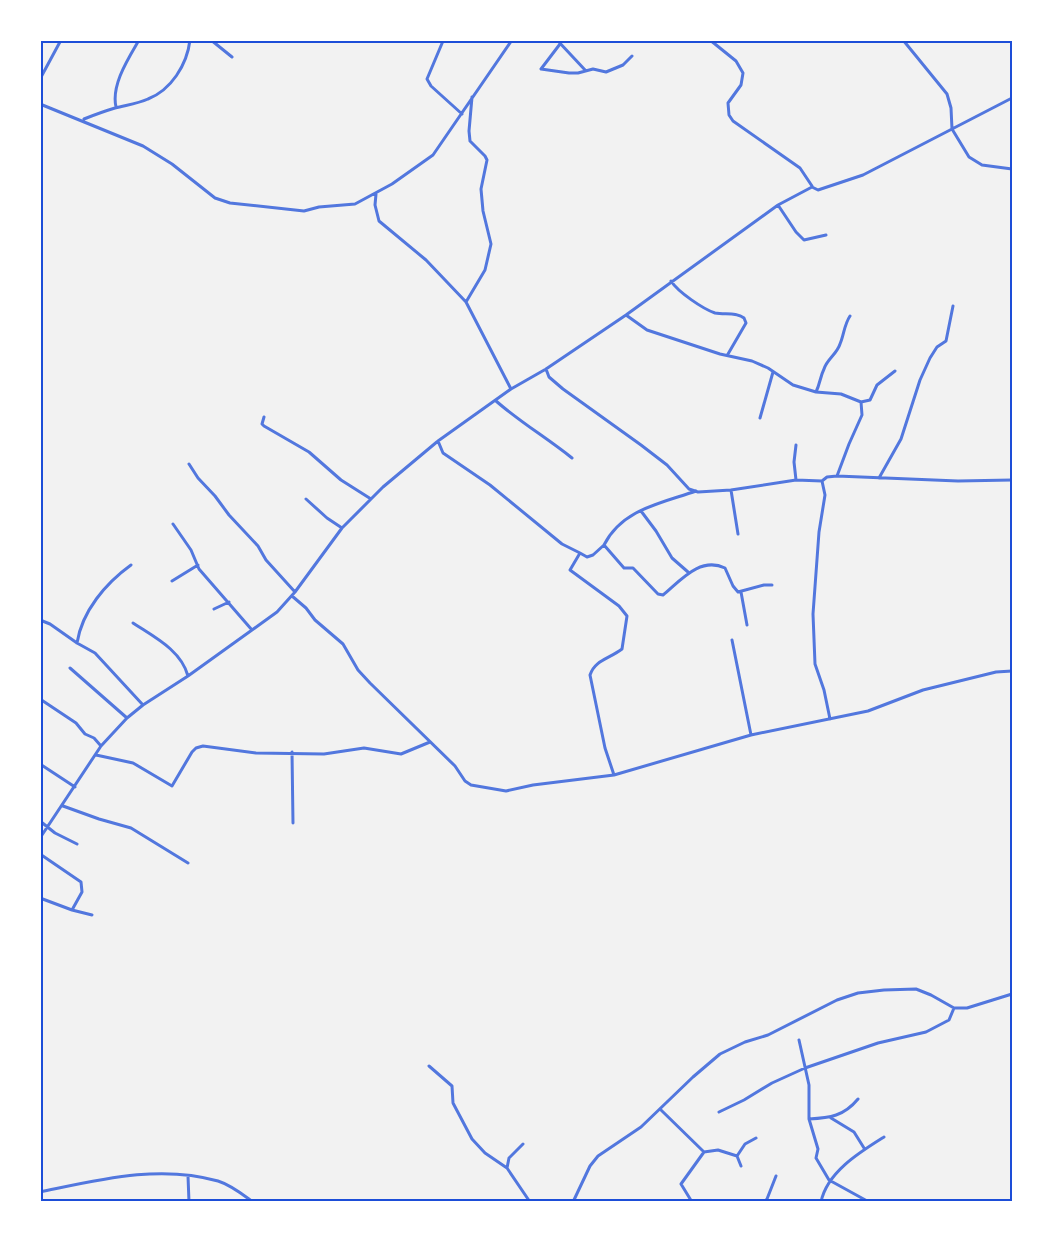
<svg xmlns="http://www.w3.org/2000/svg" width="1053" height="1242" font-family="Karla,sans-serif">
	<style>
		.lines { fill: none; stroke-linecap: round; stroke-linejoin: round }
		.minor { stroke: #5277de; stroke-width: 3 }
		.neatline { fill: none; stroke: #1d4ed8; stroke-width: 2 }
	</style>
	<rect width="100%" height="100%" fill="#f2f2f2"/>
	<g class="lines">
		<!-- minor -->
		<path class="minor" d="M 211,40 L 232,57
			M 557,40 L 586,71
			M 710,40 L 736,61 L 743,73 L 741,85 L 728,103 L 729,115 L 733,121 L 800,168 L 812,186
			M 903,40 L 947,94 L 951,108 L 952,129 L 969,157 L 982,165 L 1012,169
			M 443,41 L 427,79 L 431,86 L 462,114
			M 560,44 L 541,69 L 569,73 L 578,73 L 593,69 L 606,72 L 623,65 L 632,56
			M 40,79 L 61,40
			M 40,104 L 143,146 L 172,164 L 215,198 L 230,203 L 304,211 L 319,207 L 355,204 L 392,184 L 433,155 L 512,40
			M 116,107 C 111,85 128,59 139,40
			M 84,119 C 94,115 105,111 115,108 C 126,105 137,104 148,99 C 171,90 187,65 190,40
			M 376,194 L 375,205 L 379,221 L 426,260 L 466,302 L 511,389
			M 778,205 L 796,232 L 804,240 L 826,235
			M 671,281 C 678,292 703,309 715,313 C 725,315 736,312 744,318 L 746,323 L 728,354
			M 466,302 L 485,270 L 491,244 L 483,211 L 481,189 L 487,160 L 485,156 L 470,141 L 469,131 L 472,97
			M 626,315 L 647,330 L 720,354 L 752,361 L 768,368 L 793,385 L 816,392 L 841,394 L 861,402 L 862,415 L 849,444 L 837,476
			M 546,369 L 549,377 L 563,389 L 641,445 L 667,465 L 689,489 L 698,492 L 731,490 L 796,480 L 822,481 L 825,495 L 819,532 L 813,614 L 815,664 L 824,690 L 830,719
			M 816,392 C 820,384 820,377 824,369 C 827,359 837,354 840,344 C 844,335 844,325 850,316
			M 496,401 C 520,422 547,438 572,458
			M 861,402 L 870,400 L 877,385 L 895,371
			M 264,417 L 262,424 L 264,426 L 309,452 L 341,480 L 371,499
			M 760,418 L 773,372
			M 438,441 L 443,453 L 490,485 L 562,544 L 580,553 L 570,570 L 619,606 L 627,616 L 622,649 C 609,659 595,660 590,675 L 605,748 L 614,775
			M 796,445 L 794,462 L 796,480
			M 189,464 L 198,478 L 215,496 L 229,515 L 258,546 L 266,560 L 295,592
			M 879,478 L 901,439 L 920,380 L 930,358 L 937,347 L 946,341 L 953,306
			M 822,481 L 827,477 L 837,476 L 958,481 L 1012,480
			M 731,490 L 738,534
			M 306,499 L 327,518 L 342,528
			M 641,511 L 656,531 L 672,558 L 688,572
			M 173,524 L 191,550 L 199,569 L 252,630
			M 604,545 C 622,509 662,503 696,491
			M 580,553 L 587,557 L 593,555 L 604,545 L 624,568 L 633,568 L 658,594 L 663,595 C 680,581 700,556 725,568 L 733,586 L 738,592 L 764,585 L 772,585
			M 172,581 L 198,565
			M 741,592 L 747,625
			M 292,596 L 306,608 L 315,620 L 343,644 L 358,670 L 370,683 L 455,766 L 465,781 L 471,785 L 506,791 L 533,785 L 614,775 L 751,735 L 868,711 L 923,690 L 996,672 L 1012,671
			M 214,609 L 229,602
			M 40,620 L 50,624 L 77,643 L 95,653 L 143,705
			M 133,623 C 154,637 181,650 188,676
			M 732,640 L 751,735
			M 77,643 C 82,611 106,583 131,565
			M 70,668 L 127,718
			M 40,699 L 76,723 L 85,734 L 94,738 L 101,746
			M 292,752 L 293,823
			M 96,755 L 133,763 L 172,786 L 192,752 L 196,748 L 203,746 L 256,753 L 324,754 L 364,748 L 401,754 L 430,742
			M 40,764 L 75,787
			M 63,806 L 99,819 L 131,828 L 188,863
			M 40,821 L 55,833 L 77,844
			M 40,838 L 101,746 L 127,718 L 143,705 L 188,676 L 277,612 L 295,592 L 342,528 L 383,487 L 438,441 L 511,389 L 546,369 L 626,315 L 778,205 L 812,187 L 818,190 L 863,175 L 1012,98
			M 40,854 L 81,882 L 82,892 L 72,910
			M 40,898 L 72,910 L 92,915
			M 799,1040 L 809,1085 L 809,1119 L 818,1149 L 816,1158 L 829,1180 L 869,1202
			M 429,1066 L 452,1086 L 453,1103 L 472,1139 L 485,1153 L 507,1168 L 530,1202
			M 661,1110 L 704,1152 L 718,1150 L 737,1156 L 741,1166
			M 719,1112 L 744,1100 L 772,1083 L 805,1068 L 878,1043 L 926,1032 L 949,1020 L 954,1008
			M 831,1118 L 854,1132 L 864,1148
			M 809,1119 C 830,1118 844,1116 858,1099
			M 737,1156 L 745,1144 L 756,1138
			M 507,1168 L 509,1158 L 523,1144
			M 188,1176 L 189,1202
			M 40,1192 C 98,1180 159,1164 218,1181 C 231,1185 242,1194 253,1202
			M 573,1202 L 590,1166 L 598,1156 L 641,1127 L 693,1077 L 720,1054 L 745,1042 L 768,1035 L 837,1000 L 858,993 L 884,990 L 916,989 L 931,995 L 954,1008 L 967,1008 L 1012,994
			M 692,1202 L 681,1184 L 704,1152
			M 764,1202 L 767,1199 L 776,1176
			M 821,1202 C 827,1172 860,1152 884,1137"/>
	</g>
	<!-- border -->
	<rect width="1053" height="1242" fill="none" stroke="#ffffff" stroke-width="84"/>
	<rect x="42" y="42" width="969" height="1158" class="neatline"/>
</svg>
